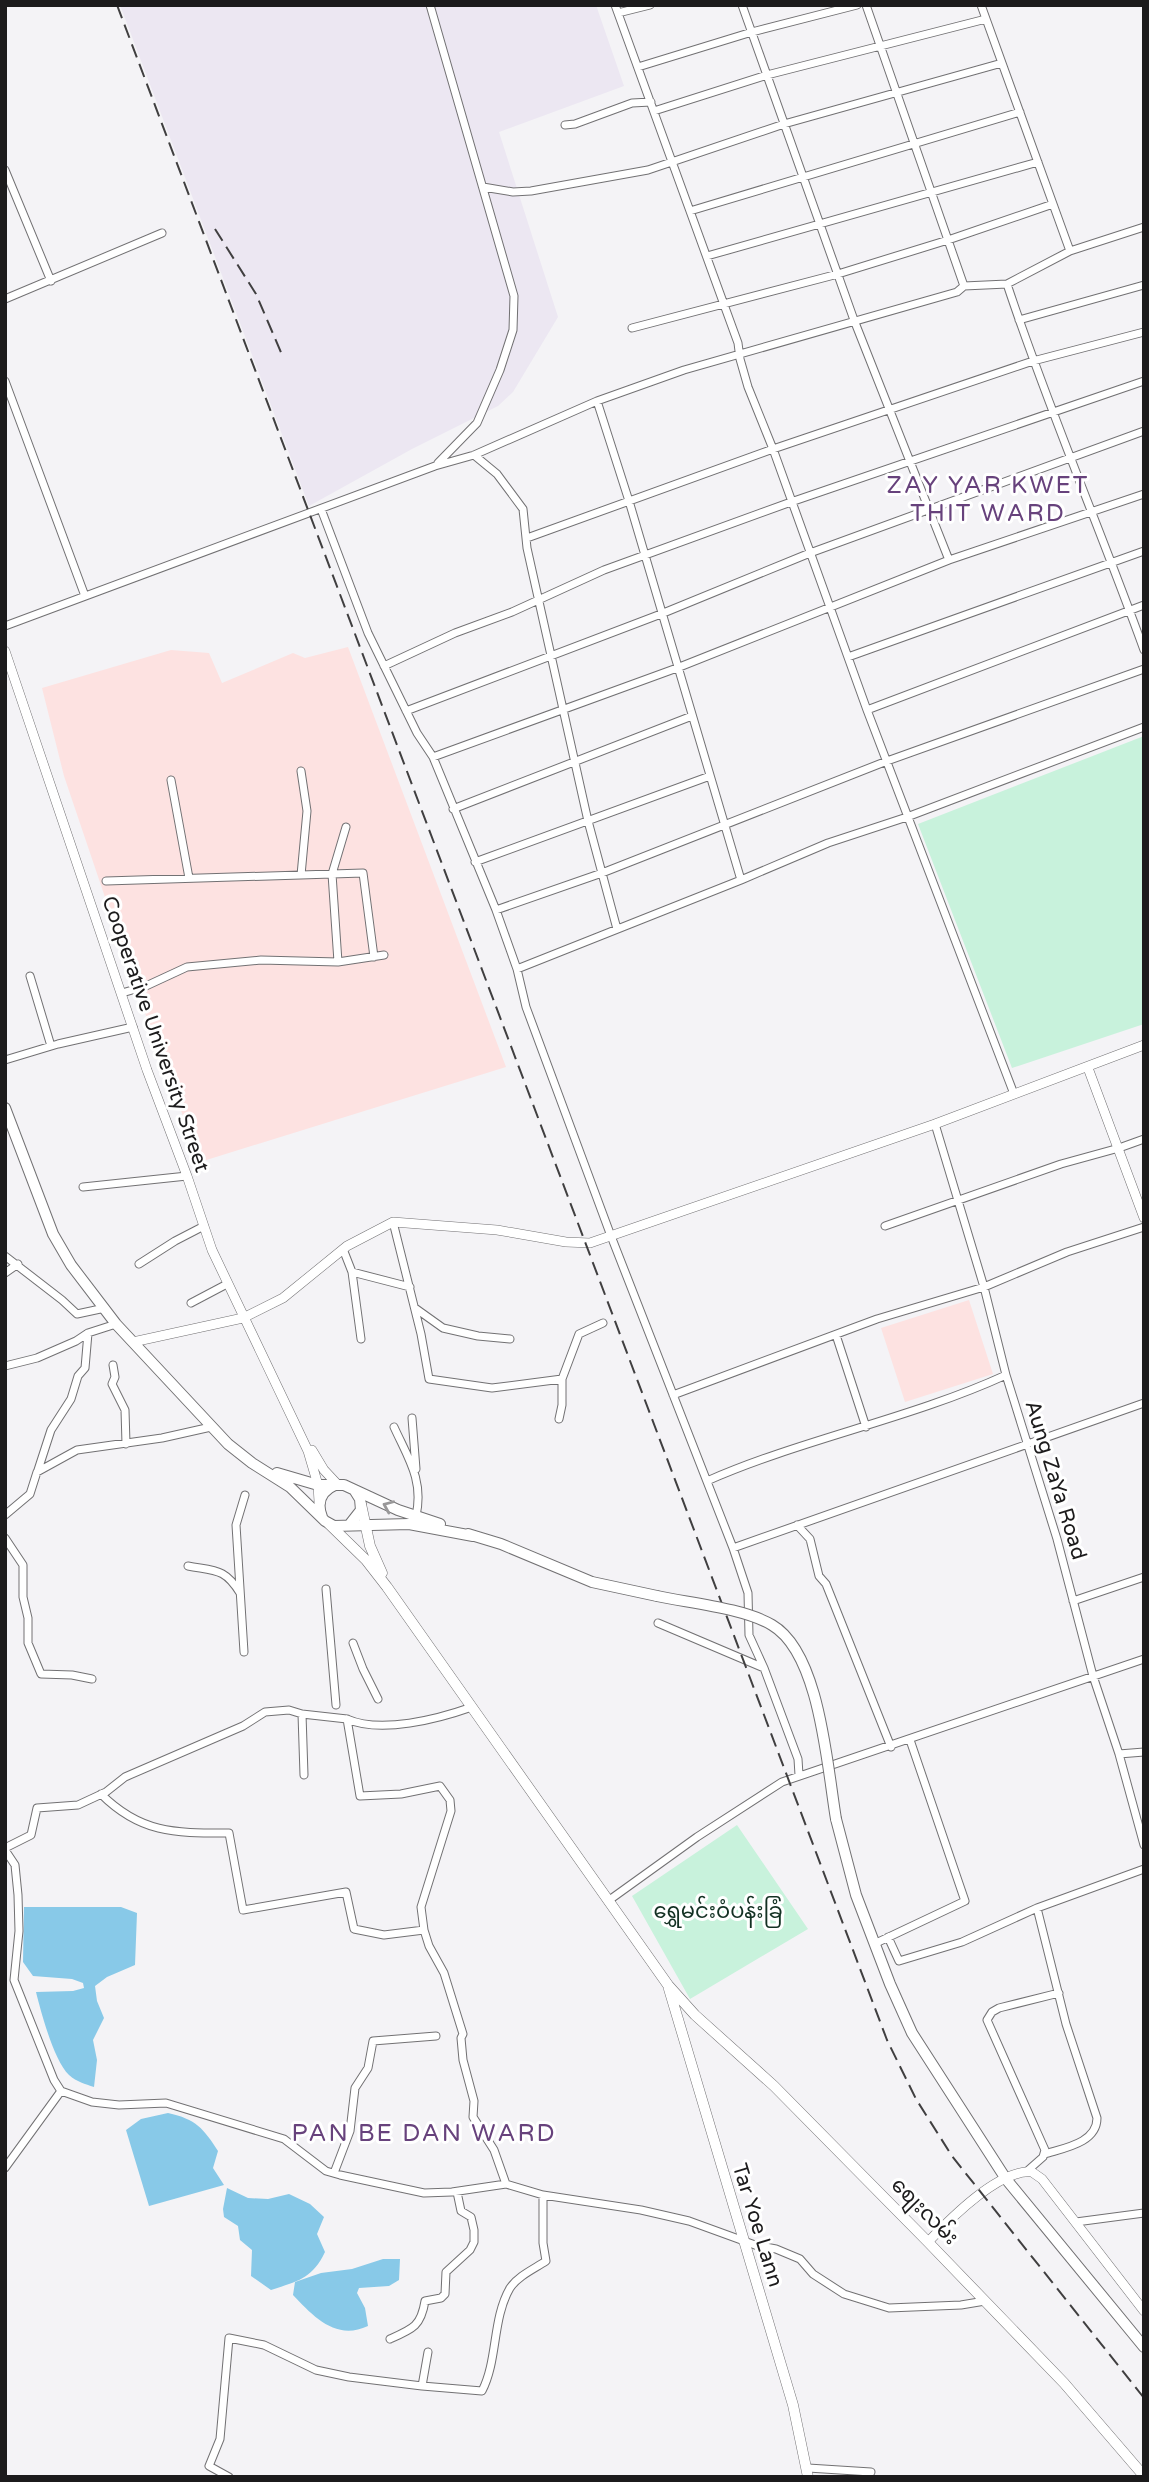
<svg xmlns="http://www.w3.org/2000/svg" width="1149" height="2482" font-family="'Varela Round','Noto Sans Myanmar',sans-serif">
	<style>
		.built { fill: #ece7f2 }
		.education { fill: #fde2e1 }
		.green { fill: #c8f2dc }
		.water { fill: #88c9e8 }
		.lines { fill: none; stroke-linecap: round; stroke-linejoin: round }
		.minor-casing { stroke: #727173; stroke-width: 9 }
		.tertiary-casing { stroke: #727173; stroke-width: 10 }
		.secondary-casing { stroke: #727173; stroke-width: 11 }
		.trunk-casing { stroke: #727173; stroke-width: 12 }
		.minor { stroke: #fff; stroke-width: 7 }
		.tertiary { stroke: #fff; stroke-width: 9 }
		.secondary { stroke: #fff; stroke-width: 10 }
		.trunk { stroke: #fff; stroke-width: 10 }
		.rail { stroke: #403f40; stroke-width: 2; stroke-dasharray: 14 7; stroke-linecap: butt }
		.trunk-bridge-casing { stroke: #727173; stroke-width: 12; stroke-linecap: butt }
		.trunk-bridge { stroke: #fff; stroke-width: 10 }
		.oneway { stroke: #999899 }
		.labels { text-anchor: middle; stroke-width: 6; stroke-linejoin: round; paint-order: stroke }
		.street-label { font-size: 21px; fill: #1c1b1c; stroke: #fff }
		.park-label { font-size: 21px; fill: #133123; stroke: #fff }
		.quarter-label { font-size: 24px; letter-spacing: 2px; fill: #67427c; stroke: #fff }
	</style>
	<rect width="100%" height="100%" fill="#f4f3f6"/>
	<!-- built -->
	<path class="built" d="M 120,5 L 596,5 L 624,86 L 499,132 L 558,317 L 513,392 L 498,406 L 412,449 L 309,506 Z"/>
	<!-- education -->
	<path class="education" d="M 348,647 L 506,1067 L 200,1162 L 133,980 L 64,776 L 42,688 L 171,650 L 209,653 L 222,683 L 293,653 L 305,658 Z
		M 969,1300 L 993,1374 L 905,1402 L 881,1328 Z"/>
	<!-- green -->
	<path class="green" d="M 1144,736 L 1144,1024 L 1012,1068 L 918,824 Z
		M 737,1825 L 808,1929 L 690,1999 L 632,1896 Z"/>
	<!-- water -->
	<path class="water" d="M 24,1907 L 121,1907 L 137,1913 L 135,1965 L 107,1977 L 95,1986 L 97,2001 L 104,2018 L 93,2040 L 97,2060 L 94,2087 C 85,2084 77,2082 69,2075 C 54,2061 41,2012 36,1992 L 73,1991 L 84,1988 L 83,1983 L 72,1979 L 33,1976 L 23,1962 Z
		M 168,2113 C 196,2119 204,2129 218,2151 L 213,2168 L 224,2185 L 149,2206 L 126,2130 L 141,2119 Z
		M 227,2188 L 248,2198 L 268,2199 L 289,2194 L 310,2204 L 324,2217 L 317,2234 L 325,2252 C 312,2279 298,2281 271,2290 L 251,2276 L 252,2250 L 240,2240 L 238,2226 L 224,2217 L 223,2209 Z
		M 383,2259 L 400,2259 L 399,2280 L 389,2286 L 359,2288 L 357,2293 L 365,2308 L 368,2326 C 336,2341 314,2317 293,2295 L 295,2282 L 321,2273 L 352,2269 Z"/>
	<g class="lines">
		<defs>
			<path id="minor" d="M 430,5 L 514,296 L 513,330 L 500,370 L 477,423 L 438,463
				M 615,5 L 738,343 L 740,359 L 748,387 L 773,449 L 867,710 L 1014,1094
				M 742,5 L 854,320 L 949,560
				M 866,5 L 964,286
				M 981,5 L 1070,251
				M 618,13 L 650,5
				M 638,67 L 752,32 L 857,5
				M 654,111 L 767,75 L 986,19
				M 565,125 L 575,124 L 632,103 L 651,102
				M 5,170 L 51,281
				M 483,187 L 513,192 L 531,191 L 648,170 L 784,124 L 1002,63
				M 690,211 L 1020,112
				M 707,256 L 1038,162
				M 1007,284 C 1048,408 1100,528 1144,650
				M 5,299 L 162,233
				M 1019,320 L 1144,285
				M 632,328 L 838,274 L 948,240 L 1053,204
				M 5,381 L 85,596
				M 597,401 L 629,501 L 741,880
				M 474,455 L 497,474 L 523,509 L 527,548 L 588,821 L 617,929
				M 321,509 L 368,633 L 417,733 L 433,757 L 496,910 L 517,969 L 526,1007 L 611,1236 L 733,1548 L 748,1593 L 749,1635 L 764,1668
				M 527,538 L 773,449 L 1033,361 L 1144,332
				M 5,626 L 435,466 L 474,455 L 597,401 L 684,370 L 957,292 L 964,286 L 1007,284 L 1070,251 L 1144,227
				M 848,657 L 1144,551
				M 384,666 L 455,633 L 512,612 L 604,570 L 791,502 L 1144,381
				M 867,710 L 1144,605
				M 406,711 L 661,614 L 810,553 L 1144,431
				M 433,757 L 677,668 L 949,560 L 1144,494
				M 171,780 L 189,878
				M 453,809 L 692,716
				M 475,862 L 710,776
				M 301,875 L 307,811 L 301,771
				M 106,881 L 363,873 L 374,957
				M 496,910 L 602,873 L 887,761 L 1144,669
				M 338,962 L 332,874 L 346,827
				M 517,969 L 741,880 L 828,843 L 907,817 L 1144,727
				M 30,976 L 51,1046
				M 122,993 L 146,986 L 187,967 L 261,960 L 338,962 L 384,955
				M 5,1060 L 58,1044 L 133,1027
				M 935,1124 L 984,1287 L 1006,1375 L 1057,1539 L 1093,1676 L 1119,1754 L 1144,1845
				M 83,1187 L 187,1176
				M 393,1222 L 421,1334 L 429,1379 L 492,1388 L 562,1379
				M 885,1226 L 1061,1164 L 1119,1148 L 1144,1139
				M 343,1249 L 352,1272 L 361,1339
				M 5,1256 L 62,1300 L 77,1314 L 105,1308
				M 139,1264 L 175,1241 L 204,1226
				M 352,1272 L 410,1287
				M 5,1273 L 18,1264
				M 191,1303 L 227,1284
				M 415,1308 L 443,1328 L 478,1336 L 510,1339
				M 836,1335 L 866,1427
				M 113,1365 L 115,1377 L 112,1384 L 125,1410 L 126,1444
				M 5,1366 L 37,1358 L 76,1341 L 88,1333 L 116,1324
				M 673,1395 L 877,1319 L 984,1287 L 1067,1252 L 1144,1227
				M 412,1418 L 416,1469
				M 559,1419 L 562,1405 L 562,1379 L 579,1334 L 603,1323
				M 394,1427 C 408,1458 424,1480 416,1516
				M 38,1470 L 51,1430 L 71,1399 L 78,1376 L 85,1368 L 88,1333
				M 707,1481 C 802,1439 910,1419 1006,1375
				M 5,1515 L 30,1494 L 37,1472 L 77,1450 L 162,1438 L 211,1427
				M 797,1525 L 810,1539 L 819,1576 L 826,1584 L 891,1747
				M 5,1538 L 23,1565 L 23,1597 L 28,1618 L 28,1643 L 41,1674 L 72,1675 L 92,1679
				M 733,1548 L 1144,1403
				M 188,1566 C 215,1571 225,1568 240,1593
				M 326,1589 L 336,1705
				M 1073,1601 L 1144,1577
				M 658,1623 L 764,1668 L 798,1759 L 799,1775
				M 353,1643 L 363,1669 L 378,1699
				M 244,1652 L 236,1525 L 245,1495
				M 347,1719 C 381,1734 438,1719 472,1707
				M 1119,1754 L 1144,1752
				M 101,1794 C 141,1834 176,1833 229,1833 L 243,1910 L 346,1892 L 354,1929 L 384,1935 L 424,1930 L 421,1907 L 451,1811 L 450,1800 L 440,1786 L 401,1794 L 360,1796 L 347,1719 L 302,1714
				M 5,1848 L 31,1835 L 37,1808 L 78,1805 L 106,1792 L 125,1777 L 243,1726 L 265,1712 L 289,1710 L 302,1714 L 304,1775
				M 5,1850 L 15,1865 L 18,1895 L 19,1931 L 14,1980 L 54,2080 L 61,2091 L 92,2102 L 119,2105 L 166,2103 L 284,2139 L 326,2171 L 340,2175 L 424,2193 L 452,2192 L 506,2184 L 543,2195 L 641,2210 L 689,2221 L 755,2245 L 776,2249 L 800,2259 L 813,2274 L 844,2294 L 889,2308 L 961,2305 L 985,2301
				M 608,1901 L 697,1837 L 782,1782 L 1144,1659
				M 1037,1908 L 1066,2024 L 1097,2118 C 1097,2143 1064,2148 1045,2154
				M 424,1930 L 429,1946 L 444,1973 L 463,2034 L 461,2038 L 463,2060 L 474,2101 L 473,2117 L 494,2150 L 506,2184
				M 888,1937 L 899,1961 L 962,1942 L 1037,1908 L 1144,1869
				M 874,1944 L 965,1901 L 910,1740
				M 5,2168 L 61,2091
				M 1026,2172 L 1043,2157 L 1045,2150 L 987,2020 L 992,2012 L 999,2008 L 1059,1993
				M 334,2173 L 350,2131 L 355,2088 L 368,2068 L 373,2041 L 436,2036
				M 1076,2222 L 1144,2213
				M 390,2339 C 413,2329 421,2326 425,2301 L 441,2298 L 445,2294 L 446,2272 L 470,2250 L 474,2242 L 474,2230 L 471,2217 L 461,2211 L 457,2192
				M 422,2386 L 482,2391 C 498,2360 492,2319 510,2288 C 518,2276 534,2269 546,2261 L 543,2243 L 543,2195
				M 808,2468 L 871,2472
				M 229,2477 L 209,2466 L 220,2439 L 229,2338 L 264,2345 L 316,2370 L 349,2377 L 422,2386 L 428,2352"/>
			<path id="tertiary" d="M 5,651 L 147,1070 L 187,1176 L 212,1250 L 308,1451 L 318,1485 L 319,1502
				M 1088,1068 L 1144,1218
				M 133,1342 L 243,1318 L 283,1298 L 347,1246 L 393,1222 L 497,1230 L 566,1242 L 590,1243 L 935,1124 L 1144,1045
				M 312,1450 L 324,1470 L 338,1485
				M 928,2242 C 950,2219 999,2169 1032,2172 L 1042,2179 L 1144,2311"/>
			<path id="secondary" d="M 361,1504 L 370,1546 L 382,1573
				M 329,1524 L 366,1560 L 387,1587 L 668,1985 L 695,2015 L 774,2086 L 928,2242 L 1064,2383 L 1144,2476
				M 669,1989 L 793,2405 L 808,2477"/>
			<path id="trunk" d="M 5,1108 L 53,1234 L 71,1265 L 116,1324 L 228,1444 L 252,1463 L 290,1487 L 325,1521 L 334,1526 L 409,1524 L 473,1536
				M 277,1473 L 318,1485 L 344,1485 L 398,1510 L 440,1524
				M 322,1517 C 316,1502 321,1491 335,1485
				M 350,1524 L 361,1510 L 360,1499 L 355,1491
				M 468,1534 L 501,1544 L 592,1582 L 657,1596
				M 836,1819 L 856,1895 L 890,1984 L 912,2033 L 1006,2179 L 1144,2347"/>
		</defs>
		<!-- minor casing -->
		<use href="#minor" class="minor-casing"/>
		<!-- tertiary casing -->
		<use href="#tertiary" class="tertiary-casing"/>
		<!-- secondary casing -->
		<use href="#secondary" class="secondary-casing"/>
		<!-- trunk casing -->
		<use href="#trunk" class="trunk-casing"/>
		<!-- minor -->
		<use href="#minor" class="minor"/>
		<!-- tertiary -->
		<use href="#tertiary" class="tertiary"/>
		<!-- secondary -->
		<use href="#secondary" class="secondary"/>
		<!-- trunk -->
		<use href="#trunk" class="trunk"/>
		<!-- rail -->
		<path class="rail" d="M 117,5 L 887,2040 L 916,2099 L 952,2156 L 1144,2398
			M 215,229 L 256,294 L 283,357"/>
		<defs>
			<path id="trunk-bridge" d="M 657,1596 C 689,1603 744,1608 772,1625 C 820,1653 827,1766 836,1819"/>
		</defs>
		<!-- trunk-bridge casing -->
		<use href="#trunk-bridge" class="trunk-bridge-casing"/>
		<!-- trunk-bridge -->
		<use href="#trunk-bridge" class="trunk-bridge"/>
	</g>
	<!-- one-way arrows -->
	<defs><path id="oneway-chevron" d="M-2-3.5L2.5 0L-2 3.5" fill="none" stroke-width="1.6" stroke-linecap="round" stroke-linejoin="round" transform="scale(1.75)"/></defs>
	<use class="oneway" href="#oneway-chevron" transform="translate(388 1506) rotate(-157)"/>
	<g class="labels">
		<!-- street labels -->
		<g class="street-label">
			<text transform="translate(156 1034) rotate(71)" y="7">Cooperative University Street</text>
			<text transform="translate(1056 1480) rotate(73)" y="7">Aung ZaYa Road</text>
			<text transform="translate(925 2211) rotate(45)" y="7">စျေးလမ်း</text>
			<text transform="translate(758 2225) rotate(73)" y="7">Tar Yoe Lann</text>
		</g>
		<!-- park labels -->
		<g class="park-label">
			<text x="718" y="1918">ရွှေမင်းဝံပန်းခြံ</text>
		</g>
		<!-- quarter labels -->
		<g class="quarter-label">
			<text x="988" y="493">ZAY YAR KWET<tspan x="988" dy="28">THIT WARD</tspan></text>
			<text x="424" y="2141">PAN BE DAN WARD</text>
		</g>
	</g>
	<!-- border -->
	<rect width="1149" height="2482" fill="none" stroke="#1c1b1c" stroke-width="14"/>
</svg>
